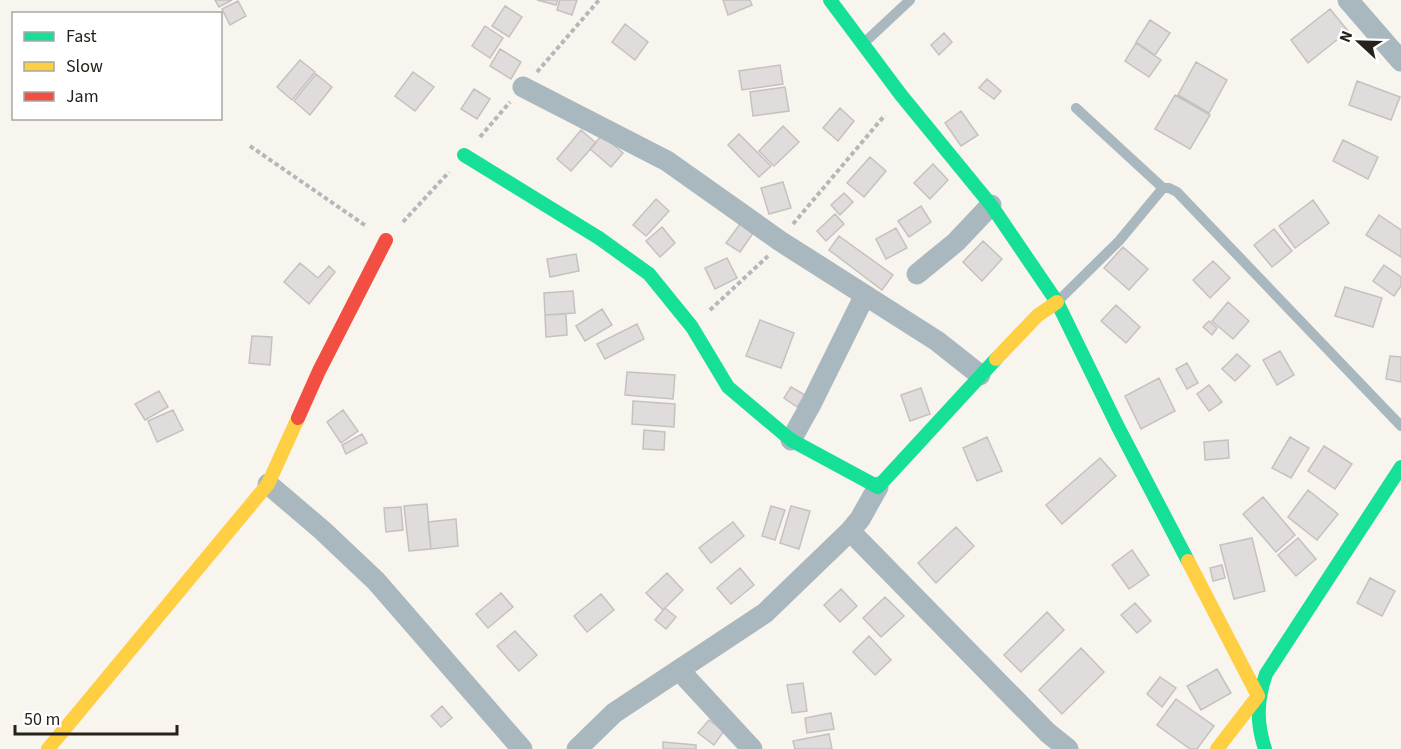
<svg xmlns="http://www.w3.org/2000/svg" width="1401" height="749" font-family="'Source Sans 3',sans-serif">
	<rect width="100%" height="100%" fill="#f8f4ee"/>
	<path fill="#e1dcdc" stroke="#c6c1c1" stroke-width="1.5" d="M215 0H232L219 7Z
		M537 0H558L556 5Z
		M560 0H577L572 15 557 10Z
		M723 0H750L752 5 728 15Z
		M238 1 246 16 230 25 222 9Z
		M505 6 522 17 509 37 492 26Z
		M1330 9 1348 31 1308 63 1291 40Z
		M1150 20 1170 33 1155 55 1136 42Z
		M625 24 648 42 635 60 612 42Z
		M485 26 503 38 490 58 472 46Z
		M944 33 952 42 939 55 931 45Z
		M1136 43 1161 60 1149 77 1125 61Z
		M500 49 521 62 511 79 490 66Z
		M300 60 315 72 292 100 277 87Z
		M1196 62 1227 80 1209 113 1178 95Z
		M780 65 783 84 742 90 739 71Z
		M413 72 434 87 415 111 395 96Z
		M316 74 332 87 310 115 294 101Z
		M987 79 1001 91 994 99 979 88Z
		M1357 81 1400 97 1391 120 1349 105Z
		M785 87 789 111 753 116 750 92Z
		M474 89 490 99 477 119 461 109Z
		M1175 95 1210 115 1190 149 1155 129Z
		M840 108 854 121 838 141 823 128Z
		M961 111 978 135 961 146 945 123Z
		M783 126 799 142 774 166 759 151Z
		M581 130 596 143 571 171 557 159Z
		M739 134 771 166 759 177 728 145Z
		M602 135 623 153 611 167 590 149Z
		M1343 140 1378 157 1368 179 1333 161Z
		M870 157 886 171 864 197 847 183Z
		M933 164 948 180 930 199 914 183Z
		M783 182 791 208 769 214 761 188Z
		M844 193 853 202 840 215 831 205Z
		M656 199 669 211 646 236 633 225Z
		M1313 200 1329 223 1295 248 1279 226Z
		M921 206 931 222 909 237 898 221Z
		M835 214 844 224 826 241 817 231Z
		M1379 215 1401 230V257L1366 235Z
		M743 220 756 229 740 252 726 243Z
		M662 227 675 243 660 257 646 241Z
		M896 228 907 248 886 259 876 239Z
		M1274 229 1292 251 1272 267 1254 245Z
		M839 236 893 275 882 290 829 250Z
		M983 241 1002 259 982 281 963 262Z
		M1123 247 1148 269 1129 290 1104 268Z
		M576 254 579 271 550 277 547 259Z
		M727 258 737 278 715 289 705 268Z
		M1213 261 1230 278 1210 298 1193 280Z
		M300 263 318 278 329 266 335 272 309 304 284 282Z
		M1384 265 1401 277V286L1394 296 1373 281Z
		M1345 287 1382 298 1373 327 1335 316Z
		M573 291 575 313 545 315 544 293Z
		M1228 302 1249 321 1233 339 1212 321Z
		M1116 305 1140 327 1126 343 1101 321Z
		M602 309 612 325 585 341 576 326Z
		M566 314 567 335 546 337 545 315Z
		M760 320 794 333 781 368 746 356Z
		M1209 321 1217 328 1212 335 1203 327Z
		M637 324 644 339 605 359 597 344Z
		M252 336 272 337 270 365 249 363Z
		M1280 351 1294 375 1277 385 1263 360Z
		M1237 354 1250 366 1235 381 1222 369Z
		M1390 356 1401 357V382L1386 379Z
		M1187 363 1198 383 1187 389 1176 369Z
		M627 372 675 375 673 399 625 395Z
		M1159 378 1175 411 1141 429 1125 396Z
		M1209 385 1222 402 1209 411 1197 394Z
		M791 387 805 395 797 407 784 398Z
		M921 388 930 414 910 421 901 395Z
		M159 391 168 407 145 420 135 404Z
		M633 401 675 404 674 427 632 424Z
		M173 410 183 430 157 442 148 421Z
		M343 410 358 431 341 443 327 422Z
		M644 430 665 432 664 450 643 449Z
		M362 434 367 443 346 454 342 445Z
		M987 437 1002 471 977 481 963 448Z
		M1290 437 1309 448 1291 478 1272 468Z
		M1228 440 1229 458 1205 460 1204 442Z
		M1324 446 1352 464 1335 489 1308 471Z
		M1100 458 1116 476 1062 524 1046 505Z
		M1308 490 1338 514 1317 540 1288 517Z
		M1263 497 1295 535 1276 552 1243 514Z
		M427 504 431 549 409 551 404 506Z
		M771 506 785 510 775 540 762 536Z
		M791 506 810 511 799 549 780 543Z
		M401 507 403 530 386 532 384 508Z
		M456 519 458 546 431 549 428 522Z
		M733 522 744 536 711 563 699 548Z
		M956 527 974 546 936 583 918 563Z
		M1252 538 1265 591 1234 599 1220 545Z
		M1298 538 1316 559 1296 576 1278 555Z
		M1132 550 1149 575 1129 589 1112 565Z
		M1222 565 1225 578 1213 581 1210 568Z
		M740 568 754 585 731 604 717 588Z
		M667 573 683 590 663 610 646 593Z
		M1370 578 1395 591 1382 616 1357 603Z
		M841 589 857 606 840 622 824 605Z
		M501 593 513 607 488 628 476 614Z
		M601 594 614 610 587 632 574 616Z
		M885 597 904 616 881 637 863 618Z
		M1135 603 1151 621 1137 633 1121 615Z
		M665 608 676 617 666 629 655 620Z
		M1047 612 1064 630 1021 672 1004 655Z
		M515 631 537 655 519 671 497 646Z
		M869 636 891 660 875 675 853 652Z
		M1081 648 1104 672 1062 714 1039 690Z
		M1217 669 1231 693 1201 710 1187 686Z
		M1160 677 1176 688 1162 707 1147 694Z
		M803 683 807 711 792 713 787 685Z
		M1176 699 1214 726 1197 749H1190L1157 725Z
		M442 706 452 718 441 727 431 716Z
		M831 713 834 729 807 733 805 718Z
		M709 720 724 731 714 745 698 733Z
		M829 734 832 749H795L793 741Z
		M663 742 696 745V749H663Z"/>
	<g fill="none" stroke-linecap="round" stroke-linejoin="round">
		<path stroke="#b3b9ba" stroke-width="4" stroke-dasharray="4.5 3" stroke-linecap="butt" d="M537 72 599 0
			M480 137 510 102
			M250 146 366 226
			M403 222 449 172
			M793 224 885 115
			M710 310 768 256"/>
		<path stroke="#a9b8be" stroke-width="10" d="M865 42 910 0
			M1076 108 1163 188
			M1059 300 1119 241 1163 188H1169L1177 192 1401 426"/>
		<path stroke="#a9b8be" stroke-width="21" d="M1348 0 1401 61
			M523 87 667 161 780 241 937 341 980 375
			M917 274 956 242 991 205
			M791 440 810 406 865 295
			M268 484 322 530 376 581 522 749
			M850 531 1048 733 1068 749
			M679 670 752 749
			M577 749 614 713 765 613 850 531 860 519 878 487"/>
		<path stroke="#16e098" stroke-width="14" d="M830 0 901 95 991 205 1057 302 1118 427 1188 561
			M464 155 599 238 649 274 692 327 728 387 791 440 878 487 996 359
			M1265 749C1256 722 1257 700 1266 674L1401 467"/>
		<path stroke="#ffcf43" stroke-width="14" d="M996 359 1037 316 1057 302
			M1188 561 1258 696 1217 749
			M48 749 268 484 298 418"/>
		<path stroke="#f24e42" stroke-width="14" d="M298 418 319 371 386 240"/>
	</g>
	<rect x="12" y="12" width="210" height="108" fill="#ffffff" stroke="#a8a6a3" stroke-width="1.5"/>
	<rect x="24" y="32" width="30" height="9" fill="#16e098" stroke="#a8a6a3" stroke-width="1.5"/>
	<text x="66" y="42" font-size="18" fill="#26211a">Fast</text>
	<rect x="24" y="62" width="30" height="9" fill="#ffcf43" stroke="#a8a6a3" stroke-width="1.5"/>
	<text x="66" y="72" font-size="18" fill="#26211a">Slow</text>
	<rect x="24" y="92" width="30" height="9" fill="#f24e42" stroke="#a8a6a3" stroke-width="1.5"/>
	<text x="66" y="102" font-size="18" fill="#26211a">Jam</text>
	<g transform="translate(1359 42) rotate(292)" stroke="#ffffff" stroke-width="4.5" paint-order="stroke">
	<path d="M0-4.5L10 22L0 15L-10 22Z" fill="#26211a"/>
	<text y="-9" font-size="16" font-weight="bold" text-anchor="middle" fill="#26211a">N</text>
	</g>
	<path d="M15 725v9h162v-9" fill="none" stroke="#26211a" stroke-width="3"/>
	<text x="24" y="725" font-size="18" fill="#26211a" stroke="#ffffff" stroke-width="4.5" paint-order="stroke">50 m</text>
</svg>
